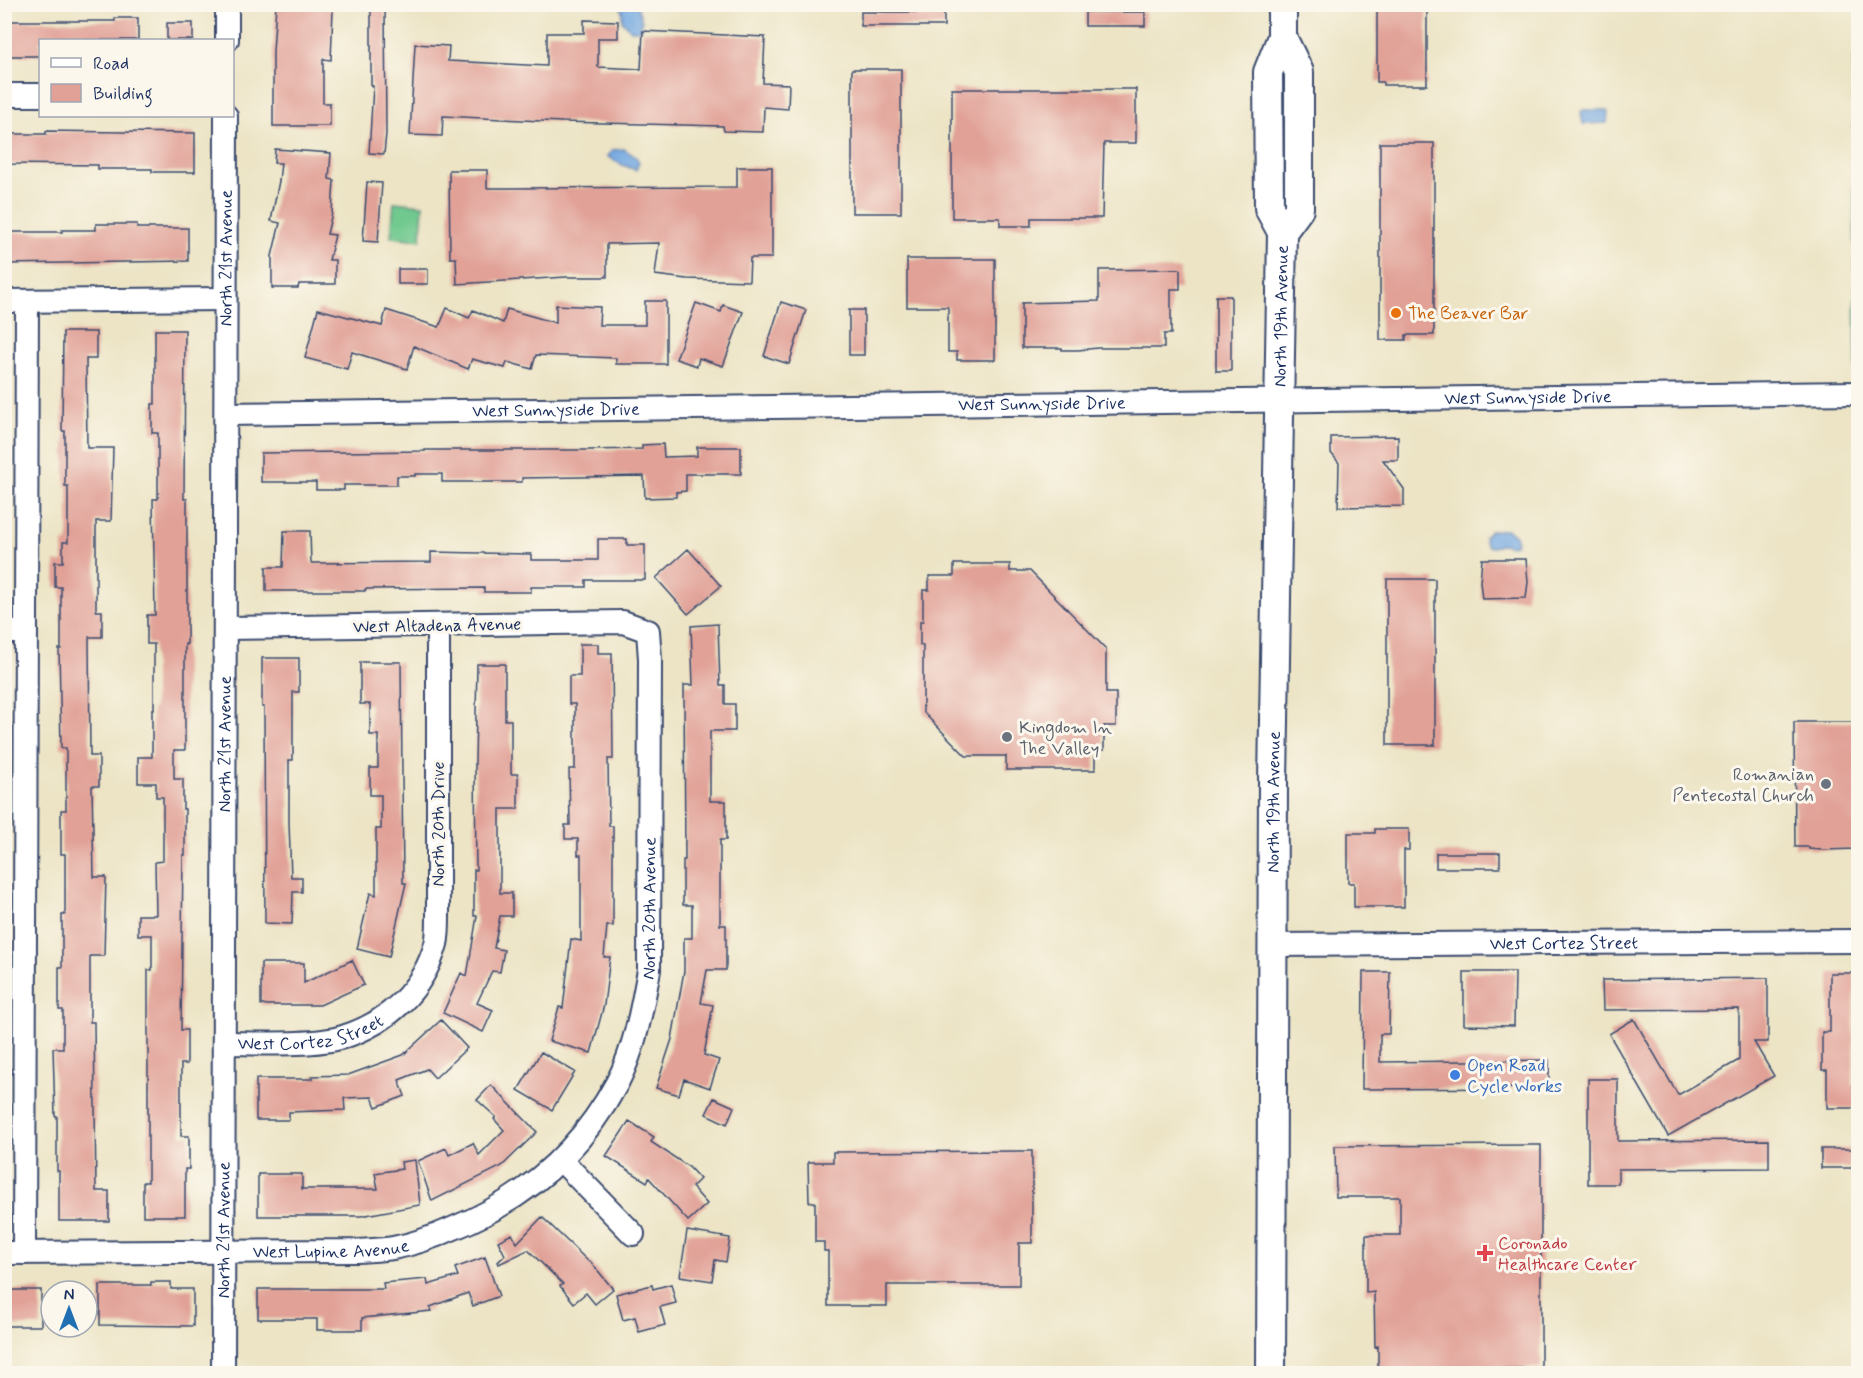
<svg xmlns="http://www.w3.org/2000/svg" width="1863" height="1378" font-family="Mynerve,sans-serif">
	<rect width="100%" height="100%" fill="#fbf7ec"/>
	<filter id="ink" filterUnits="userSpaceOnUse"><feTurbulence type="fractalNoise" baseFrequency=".0167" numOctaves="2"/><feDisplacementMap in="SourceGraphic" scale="12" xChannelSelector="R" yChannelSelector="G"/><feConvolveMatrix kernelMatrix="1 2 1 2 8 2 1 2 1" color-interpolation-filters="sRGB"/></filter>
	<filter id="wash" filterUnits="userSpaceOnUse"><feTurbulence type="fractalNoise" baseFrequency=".008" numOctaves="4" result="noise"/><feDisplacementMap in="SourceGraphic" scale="24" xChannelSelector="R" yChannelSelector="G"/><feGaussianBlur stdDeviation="1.35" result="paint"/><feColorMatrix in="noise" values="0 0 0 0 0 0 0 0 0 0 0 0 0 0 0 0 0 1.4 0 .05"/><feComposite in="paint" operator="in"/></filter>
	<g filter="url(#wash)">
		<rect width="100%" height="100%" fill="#ece4c5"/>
		<path fill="#71c98f" stroke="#467c76" stroke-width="1.5" d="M1858 53V384L1856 379 1853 59Z
			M394 202 423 205 421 240 391 237Z"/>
		<path fill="#73a8e0" stroke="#476c9f" stroke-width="1.5" d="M619 5H637L642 21 641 28 638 30H631L622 21V11Z
			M1583 110H1605L1608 112 1607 123 1583 124 1581 112Z
			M624 149 636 157 639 162 636 170 620 164 607 156 613 150Z
			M1496 530H1507L1515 535 1517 542 1514 545 1511 546 1502 544C1493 548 1485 550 1484 537L1490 531Z"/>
		<g id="blocks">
			<path fill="#e1a197" d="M276 4H330V9L333 10 331 60 323 59V103H330V126H273V52Z
				M371 4H385L386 134 384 154 369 153 373 86H371Z
				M1377 4H1427V85H1383V82H1377Z
				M861 12H944V26H861Z
				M1085 12H1145V26H1085Z
				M115 18H138V40H40V56H4V21H115Z
				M584 20 618 21V38H598V67L641 69 643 31 765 37 763 83 789 84 788 109 764 107 763 132 724 131 723 126 562 122 443 116 442 136 410 135 415 44 449 46 448 61 547 66V33H584Z
				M167 23H193V40H167Z
				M852 69H901V213H852Z
				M952 89H1136V143H1104L1102 218H1031V226H1000V218H952Z
				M46 131 195 133V172H152V169H98V165L4 164V134H46Z
				M1380 143H1434V335H1406V340H1380Z
				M275 149 331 153 329 179 334 180 332 213 327 234 335 235 329 260H335V284H299L298 288H272V256L280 223 271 221 279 181 281 163H274Z
				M737 167H772V258H750L749 281 687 279 655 275 659 243 607 244V277H566L457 284 456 258H450L449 170H487V188L737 187Z
				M367 182 382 183 378 242 363 241Z
				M96 224H137V228H188V261L4 264V232H62V230H96Z
				M907 259H995V360H957V352H948V307H907Z
				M398 269H428V284H398Z
				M1180 269V289H1171V334H1164V348H1098L1078 350H1062V348H1022V303L1099 301V270Z
				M1216 296H1231V371H1216Z
				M645 301H666V364H616V358L536 355 532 369 507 362 505 368 472 359 468 369 414 346 407 369 352 352 347 369 305 358 318 309 382 326 386 310 439 327 447 308 469 318 473 310 503 323 507 309 556 323V305L600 307 599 325H645Z
				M781 302 806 310 789 364 764 356Z
				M696 303 721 312 723 305 743 312 723 366 699 358 697 366 676 359Z
				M849 310H864V355H849Z
				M155 330H185L184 499H187V644H185V750H174V779H183V809H185V855H183L181 1030H187V1064H181V1136H189V1169H185V1216H143V1182H148V970H152V935H138V915H156L155 862 163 861V797H156V783H138V757H152V709H154V644H147V615H155L153 499H158V433H152V404H155Z
				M63 332H96V359H86L87 448H113L111 521H96V611H102V637H89L90 756H99V786H92L94 877H106L104 956H90V1022H94L96 1191H109V1221H59V1171H57V1116H55L53 1048H63V1010H59V967H62V915H65V854H61V810H66V748H61L59 649H61V587H55V562H63V542H68V486H65V431H62Z
				M1398 436V460H1383L1404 489V506L1338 507 1339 463 1331 453V437Z
				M663 444 664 457 697 456V447H741V474H686V491L676 492V497L645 498 644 476 522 478V482H442V474H415V476H397V485H344V490H316V482H261V453L425 451V450H588L642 449V445Z
				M284 531H310L311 563 431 562V552L531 554V560H598V539H627V545H645V580H586V587H531V592H484V588L365 589V591H266V567H283Z
				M688 549 721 586 688 614 656 578Z
				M1482 559H1526L1528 582 1526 598 1482 599 1480 582Z
				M954 564H1010V571H1030L1106 649V693H1116V726H1104V750H1095V770H1006V756H966L923 712V645H920V621H923V590H929V576H954Z
				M1387 579H1435V745H1387Z
				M718 624 720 685H725V704H735V731H710V801H726V840H720V925H726V970H707L701 1003 713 1005 704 1055 719 1060 710 1088 684 1079 679 1095 656 1088 672 1039 684 971V938H692V905H683V860H685L684 685H693L691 626Z
				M580 644H598V653H612L613 759H608L609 826H613V926H607L604 957H610L604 1005 591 1053 549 1041 559 1007 563 1008 571 939 581 941V855H578V839H565V825H570L569 769H575V704H569V676H580Z
				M262 658H299V692H293V760H289V823L291 877H302V892H293L292 924 265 923 264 707H262Z
				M360 662H401L403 883H406L389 957 357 949 370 893 376 895V829H381V795H370V768H378V735H370V704H360Z
				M477 664H505V720H511V774H518V809H500V893H512V916H500L494 948 504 950 500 972 492 971 477 1003 493 1010 483 1032 443 1013 461 973 467 976 477 916H474V870H476L475 763Z
				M1794 722H1858V847L1856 849 1823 850 1809 849V847H1795Z
				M1375 829H1409V850H1404V907H1354V883H1348V833H1375Z
				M1436 853H1500V868H1436Z
				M352 960 364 985 320 1005H261V963H304V983Z
				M1363 972H1390L1389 1034H1380V1062L1549 1060V1088L1362 1089Z
				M1464 972H1515L1514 1026 1464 1025Z
				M1830 973H1855L1853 1086H1857V1108H1827V1070H1822V1032H1830Z
				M1768 978V1042H1754L1774 1076 1668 1136 1609 1034 1634 1019 1678 1095 1739 1060V1009L1603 1010 1602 980Z
				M441 1020 467 1048 435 1078 427 1069 399 1080 405 1096 376 1107 372 1097 344 1098 345 1110 289 1112V1120H256V1079H312V1076L348 1075 403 1055Z
				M541 1052 575 1072 552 1110 518 1090Z
				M1588 1079H1618V1141L1769 1140V1168L1618 1169V1184H1588Z
				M491 1085 537 1132 502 1166 432 1201 418 1161 446 1148 449 1155 473 1143 479 1155 504 1130 494 1119 496 1117 477 1100Z
				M714 1098 734 1107 727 1124 706 1114Z
				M629 1121 654 1137 651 1142 689 1167 700 1179 692 1187 707 1204 688 1221 649 1178 647 1182 606 1156Z
				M1541 1145V1368L1470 1369V1374H1378V1346L1375 1347 1374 1292 1366 1293V1235H1400V1197H1336L1335 1146Z
				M1821 1149H1858V1168H1821Z
				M1032 1151V1243H1019V1285H887V1306H828V1251H824V1242H815V1202H809L808 1162H833V1152Z
				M415 1160 420 1205 361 1216H258V1174H302V1189H378L375 1173 402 1169 401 1162Z
				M542 1217 589 1262 590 1261 613 1289 595 1304 586 1293 574 1303 560 1286 563 1284 528 1250 499 1264 498 1262 505 1255 498 1241 512 1234 517 1243Z
				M687 1231 730 1238 726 1262 715 1260 712 1281 680 1276Z
				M485 1257 499 1296 473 1306 468 1293 430 1307 431 1311 362 1318V1330H317V1319H258V1289H384L383 1283 427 1279 428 1285 458 1276 455 1268Z
				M151 1282H171V1289H193V1326L100 1325V1285H151Z
				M671 1284 676 1303 660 1307 665 1325 639 1332 635 1317 623 1320 616 1294 652 1285 653 1289Z
				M4 1290H41V1326H4Z"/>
		</g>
	</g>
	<g filter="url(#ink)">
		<use href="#blocks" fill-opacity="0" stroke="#3a4a6d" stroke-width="1.5"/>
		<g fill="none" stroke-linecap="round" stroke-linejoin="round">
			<g stroke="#3a4a6d" stroke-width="26">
				<g id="minor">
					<path d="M227 40V4"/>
					<path d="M4 95H40"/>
					<path d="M4 301 225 299"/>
					<path id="s1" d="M226 414 1858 393"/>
					<path d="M4 632H26"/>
					<path id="s2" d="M1272 945 1858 941"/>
					<path id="s3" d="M224 1043C255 1043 315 1046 343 1037 388 1023 423 990 436 944 438 936 438 926 438 917V626"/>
					<path d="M561 1160 633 1234"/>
					<path id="s4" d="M4 1253 357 1251C369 1250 382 1250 393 1248 415 1244 434 1237 454 1228 526 1199 580 1152 617 1083 635 1049 642 1008 649 970L650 659 648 631 623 622 225 628"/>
					<path d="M24 1253 27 301"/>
					<path id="s5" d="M223 1374 226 116"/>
				</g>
			</g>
			<g stroke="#3a4a6d" stroke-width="32">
				<g id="major">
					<path d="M1282 232 1299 209V72L1282 37"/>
					<path id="s6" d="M1271 1374 1273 782 1282 232 1269 208 1268 72 1282 37V4"/>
				</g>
			</g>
			<use href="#minor" stroke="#fff" stroke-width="22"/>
			<use href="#major" stroke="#fff" stroke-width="28"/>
		</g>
	</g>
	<circle fill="#e8710a" stroke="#fbf7ec" stroke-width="2" cx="1396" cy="313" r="6"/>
	<g fill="#6b7280" stroke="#fbf7ec" stroke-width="2">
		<circle cx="1007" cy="737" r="6"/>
		<circle cx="1826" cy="784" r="6"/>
	</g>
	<circle fill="#3f7fe0" stroke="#fbf7ec" stroke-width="2" cx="1455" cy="1075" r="6"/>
	<path fill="#e0444e" stroke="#fbf7ec" stroke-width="2" d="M1482 1244h6v6h6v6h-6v6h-6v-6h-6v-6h6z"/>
	<g text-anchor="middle" stroke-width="6" stroke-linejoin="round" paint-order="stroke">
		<g font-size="18" fill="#1b2f5e" stroke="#fbf7ec">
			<text dy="6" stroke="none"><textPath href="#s5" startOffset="1116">North 21st Avenue</textPath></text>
			<text dy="6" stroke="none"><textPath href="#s6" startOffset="1058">North 19th Avenue</textPath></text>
			<text dy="6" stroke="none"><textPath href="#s1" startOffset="1302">West Sunnyside Drive</textPath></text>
			<text dy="6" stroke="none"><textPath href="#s1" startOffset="816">West Sunnyside Drive</textPath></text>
			<text dy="6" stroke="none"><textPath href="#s1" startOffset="330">West Sunnyside Drive</textPath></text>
			<text transform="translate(437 625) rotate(-1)" y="6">West Altadena Avenue</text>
			<text dy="6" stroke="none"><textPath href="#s5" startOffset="630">North 21st Avenue</textPath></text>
			<text dy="6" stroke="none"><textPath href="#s6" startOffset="572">North 19th Avenue</textPath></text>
			<text transform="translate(438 824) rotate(-90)" y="6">North 20th Drive</text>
			<text dy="6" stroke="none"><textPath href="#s4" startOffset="856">North 20th Avenue</textPath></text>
			<text dy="6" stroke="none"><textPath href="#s2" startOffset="292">West Cortez Street</textPath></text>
			<text dy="6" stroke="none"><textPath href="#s3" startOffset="88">West Cortez Street</textPath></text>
			<text dy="6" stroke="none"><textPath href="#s5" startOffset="144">North 21st Avenue</textPath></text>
			<text dy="6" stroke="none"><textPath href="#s4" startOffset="327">West Lupine Avenue</textPath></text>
		</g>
		<g font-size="18" fill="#c56008" stroke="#fbf7ec" text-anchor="start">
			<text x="1408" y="319">The Beaver Bar</text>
		</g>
		<g font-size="18" fill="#5b616d" stroke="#fbf7ec" text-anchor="start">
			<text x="1019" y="733">Kingdom In<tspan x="1019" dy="21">The Valley</tspan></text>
			<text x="1814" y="780" text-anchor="end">Romanian<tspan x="1814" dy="21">Pentecostal Church</tspan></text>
		</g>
		<g font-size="18" fill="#366cbe" stroke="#fbf7ec" text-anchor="start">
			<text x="1467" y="1071">Open Road<tspan x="1467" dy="21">Cycle Works</tspan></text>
		</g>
		<g font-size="18" fill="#be3a42" stroke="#fbf7ec" text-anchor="start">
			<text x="1498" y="1249">Coronado<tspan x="1498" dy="21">Healthcare Center</tspan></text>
		</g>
	</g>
	<rect width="1863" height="1378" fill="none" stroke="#fbf7ec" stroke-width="24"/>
	<rect x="39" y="39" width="195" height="78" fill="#fbf7ec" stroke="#a1a7b3" stroke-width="1.5"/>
	<rect x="51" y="58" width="30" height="9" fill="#ffffff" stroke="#a1a7b3" stroke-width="1.5"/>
	<text x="93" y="69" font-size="18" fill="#1b2f5e">Road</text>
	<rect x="51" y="84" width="30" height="18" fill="#e1a197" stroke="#a1a7b3" stroke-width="1.5"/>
	<text x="93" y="99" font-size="18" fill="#1b2f5e">Building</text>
	<g transform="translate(69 1309)"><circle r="28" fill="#fbf7ec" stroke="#a1a7b3" stroke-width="1.5"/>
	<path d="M0-4.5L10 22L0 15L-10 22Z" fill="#1f6fb2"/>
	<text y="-9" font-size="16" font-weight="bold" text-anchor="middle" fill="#1b2f5e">N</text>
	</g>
</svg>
